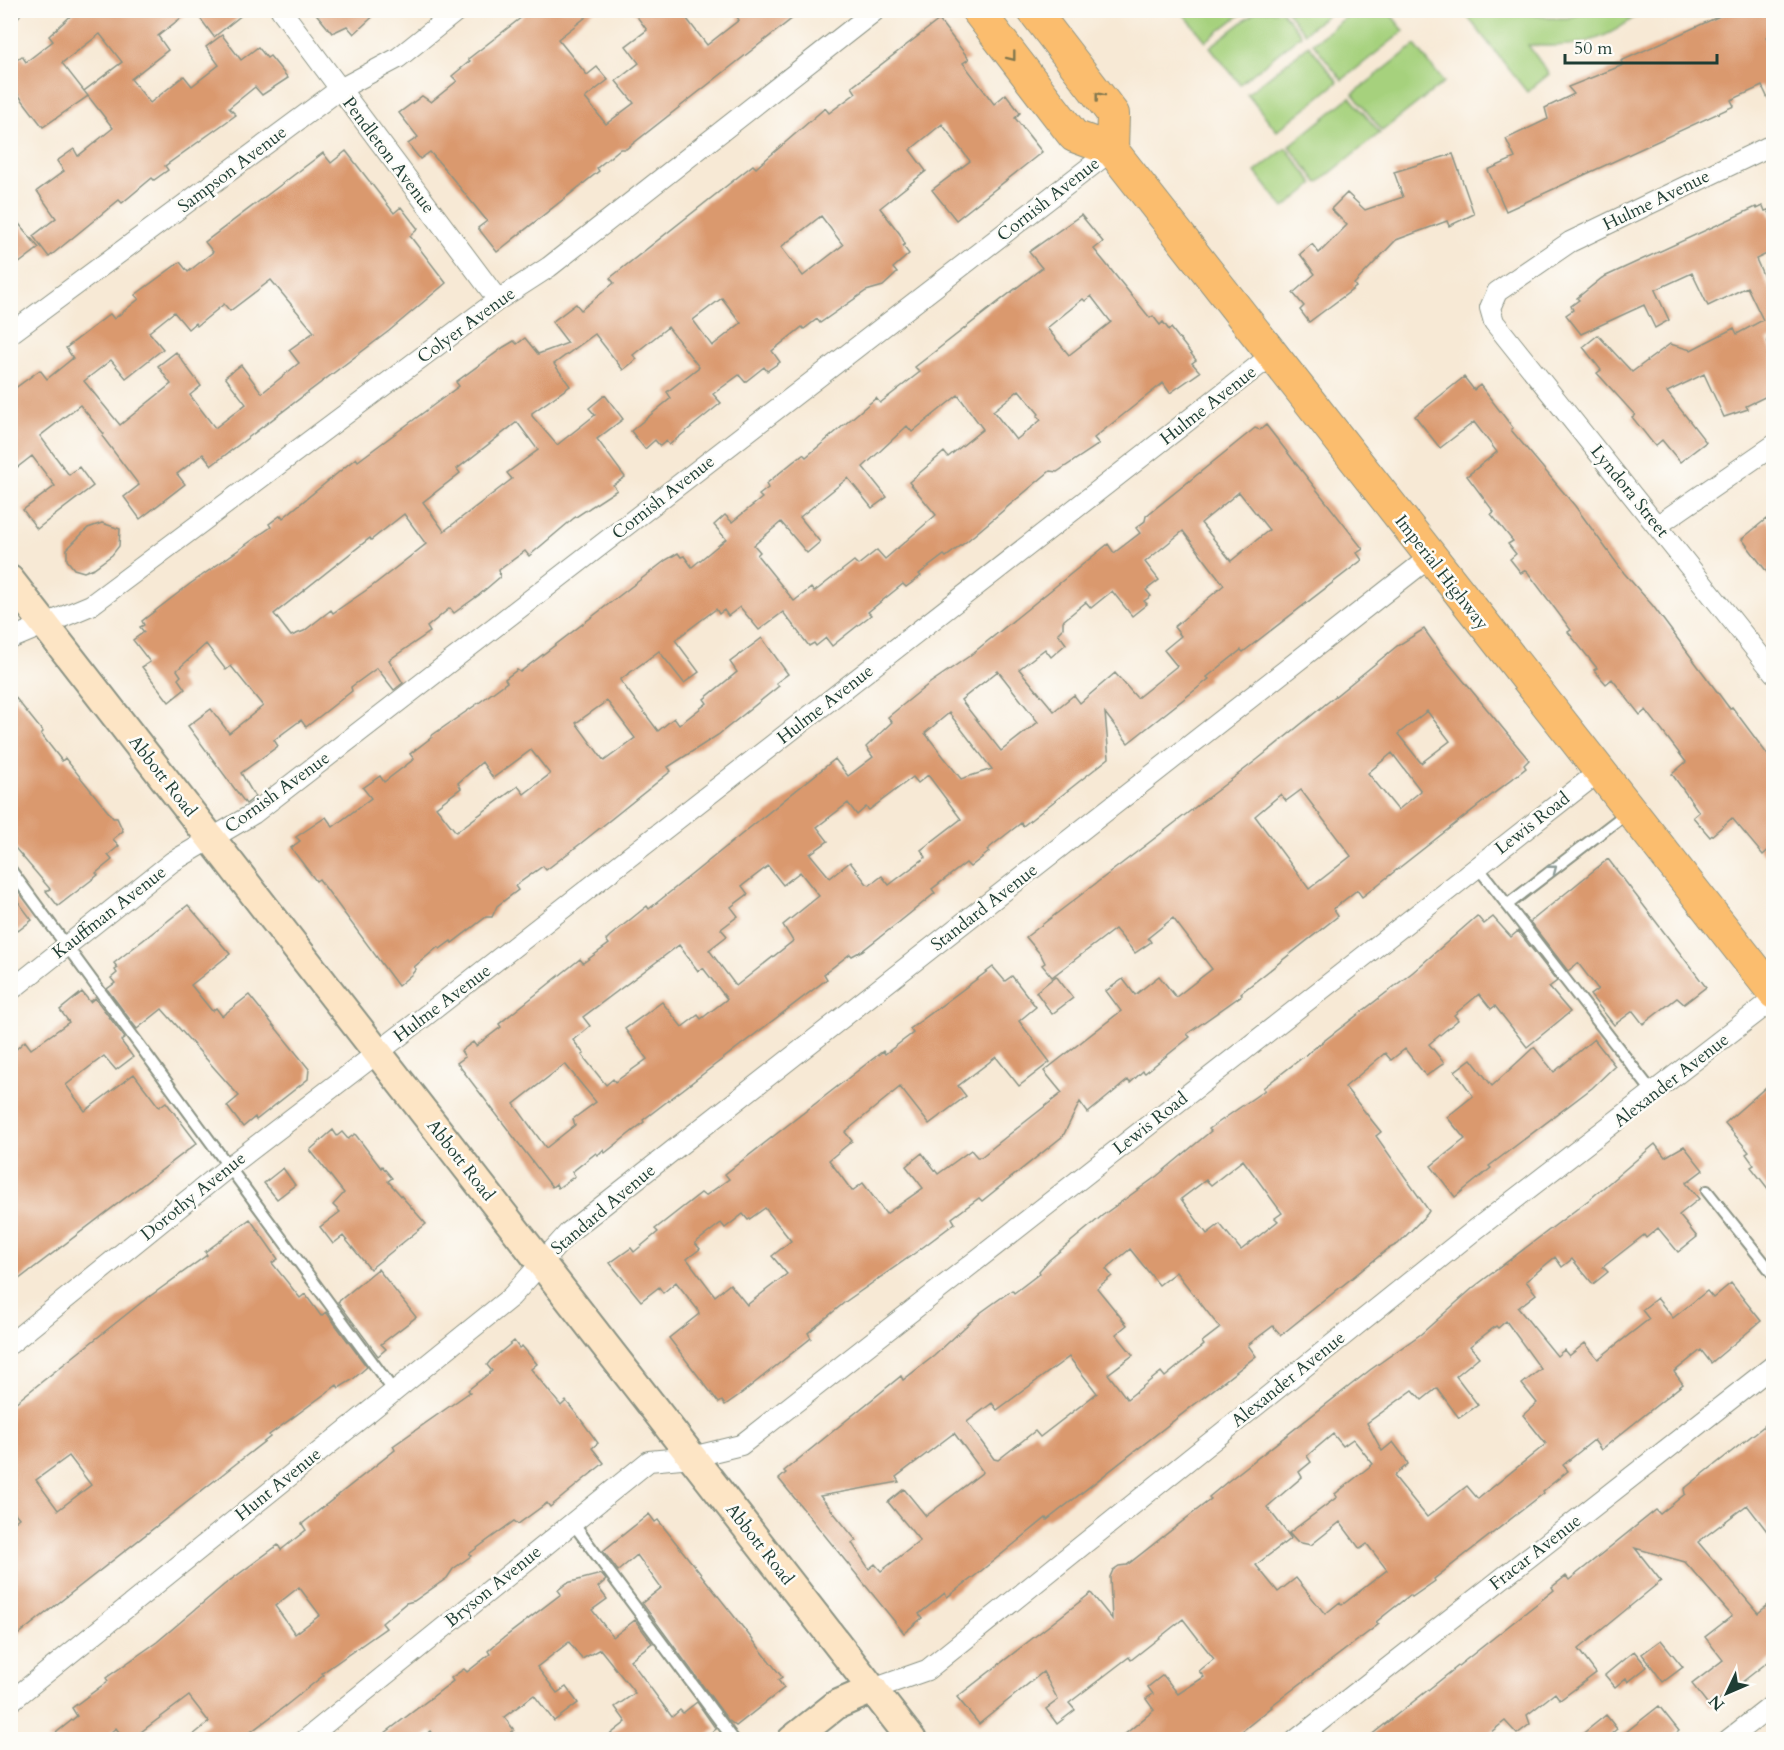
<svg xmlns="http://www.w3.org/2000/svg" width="1784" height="1750" font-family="Cardo,serif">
	<rect width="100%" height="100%" fill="#fdfcf7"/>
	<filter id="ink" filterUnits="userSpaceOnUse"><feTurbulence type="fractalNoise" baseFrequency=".0167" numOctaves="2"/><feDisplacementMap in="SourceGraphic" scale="12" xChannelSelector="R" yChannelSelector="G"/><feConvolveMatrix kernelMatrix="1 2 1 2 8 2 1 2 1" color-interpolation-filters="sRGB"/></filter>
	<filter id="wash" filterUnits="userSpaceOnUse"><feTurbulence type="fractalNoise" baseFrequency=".008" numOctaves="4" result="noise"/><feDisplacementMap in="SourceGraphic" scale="24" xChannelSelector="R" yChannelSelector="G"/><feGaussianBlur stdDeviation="1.35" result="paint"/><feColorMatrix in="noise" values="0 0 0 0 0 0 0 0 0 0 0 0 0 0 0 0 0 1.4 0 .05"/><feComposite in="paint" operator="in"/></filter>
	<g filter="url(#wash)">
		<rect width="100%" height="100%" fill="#f7e9d5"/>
		<path fill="#a6d17d" stroke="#628758" stroke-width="1.5" d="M1181 11H1245L1206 41Z
			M1257 11H1282L1301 35 1240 84 1210 47Z
			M1287 11H1332L1304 33Z
			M1354 11H1388L1404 31 1342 80 1313 43Z
			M1463 11H1515L1550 18H1567L1591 11H1641C1608 42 1572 49 1528 45L1549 74 1527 92Z
			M1309 45 1338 82 1277 131 1247 94Z
			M1415 45 1444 82 1382 131 1353 94Z
			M1350 97 1380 133 1318 183 1289 146Z
			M1286 148 1314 184 1284 208 1255 172Z"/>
		<g id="blocks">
			<path fill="#da996e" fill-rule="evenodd" d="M77 10H191L158 36 168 50 131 79 150 103 184 76 192 86 219 65 206 47 222 35 241 60 258 47 267 58 270 56 288 78 262 95 255 87 229 108 236 115 165 166 168 170 154 180 152 178 122 203 119 200 49 257 33 236 56 218 37 191 64 171 57 161 74 149 78 156 113 128 84 91 122 62 100 34 62 63 88 96 43 127 17 93 10 98V65L22 56 26 62 53 41 49 36Z
				M194 10H248L214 37Z
				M313 10H380L354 34 347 26 332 33Z
				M531 10H595L558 39 587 75 597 67 608 80 585 98 606 124 634 103 616 81 639 63 626 46 647 30 632 10H680L707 45 739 20 737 17 745 10H803L626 149H620L597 168 599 171 497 252 478 228 487 221 444 168 430 152 420 159 408 144 418 137 399 113 422 96 431 102 457 81 452 76 470 61 468 59Z
				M1733 10H1773V33L1766 37 1773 53V109L1762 86 1731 100 1734 106 1506 211 1488 170 1515 158 1506 139 1548 119 1545 108 1574 94 1568 87 1623 65 1621 61Z
				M939 20 969 59 963 63 994 104 1006 94 1020 113 1015 118 1042 152 956 220 932 190 970 161 942 124 910 150 926 171 880 208 900 234 905 244 903 246 909 254 893 268 897 273 883 286 866 291 820 323 817 319 804 329 802 327 772 351 780 362 767 371 764 367 745 382 739 375 713 394 721 403 669 445 666 441 660 446 655 440 645 449 631 431 671 398 667 392 699 367 668 327 633 355 637 359 623 370 595 334 554 364 570 386 532 413V416L557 445 595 415 589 408 605 395 623 419 597 439 625 477 613 485 617 490 574 518 529 556 525 551 499 570 500 577 479 595 454 613 450 608 427 627 430 632 389 660 403 683 394 690 377 668 351 687 352 691 306 727 301 720 274 740 278 746 241 773 255 797 246 804 188 726 211 709 229 733 263 706 231 666 226 670 206 644 177 670 181 676 178 679 185 689 169 702 142 667 150 662 133 640 144 632 140 627 144 625 142 621 190 584 271 527 269 524 281 515 283 518 356 458 358 461 431 407 459 386 456 382 504 347 514 341 517 344 525 338 538 354 568 343 552 322 576 304 581 310 614 283 610 278 753 165 756 168 825 108 829 113 856 93 852 87ZM821 216 843 245 803 276 781 247ZM722 298 741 323 712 346 693 320ZM517 422 538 450 507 473 512 479 444 531 423 502 460 473 457 469ZM404 514 426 544 371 587 333 613 331 610 304 631 291 636 274 614 370 538 371 540Z
				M346 151 394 213 401 207 418 229 410 236 446 283 389 331 212 465 203 454 177 474 185 484 140 519 124 497 139 485 102 436 104 434 80 405 40 436 69 475 79 467 93 486 37 529 23 510 55 486 32 456 10 473V392L40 370 47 379 73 358 66 348 110 314 114 319 139 299 135 295 180 262 188 272 213 252 205 242 323 153 331 163ZM271 280 314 332 289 350 299 363 262 393 241 365 225 377 246 404 215 428 190 395 201 386 176 352 158 366 171 384 120 425 84 381 111 360 126 378 163 349 149 332 174 312 188 329 195 323 197 326 224 304 230 311Z
				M1453 154 1474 214 1449 226 1447 221 1396 240 1354 284 1356 287 1309 322 1300 310 1304 306 1293 293 1315 274 1300 254 1312 244 1319 253 1347 225 1331 209 1347 193 1365 210 1403 197 1394 172Z
				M1763 206 1765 211 1768 210 1773 220V251L1756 259 1773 297V340L1772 338 1767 340 1773 354V393L1746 406 1748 409 1724 417 1704 374 1667 392 1706 442 1680 462 1662 440 1655 446 1632 417 1635 415 1597 373 1601 370 1583 347 1598 335 1632 372 1670 344 1691 350 1734 328 1737 334 1763 320 1747 287 1708 306 1692 273 1655 290 1669 320 1655 328 1644 305 1581 334 1566 315 1573 310 1571 306 1579 300 1577 298 1602 278 1756 207 1757 209Z
				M10 213 39 248 10 270Z
				M1081 215 1103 242 1094 249 1150 318 1153 316 1160 325 1163 322 1169 330 1171 328 1196 360 1192 363 1200 372 1170 393 1163 383 1094 438 1099 444 1057 472 1050 471 967 541 946 557 944 555 919 574 921 576 906 587 903 584 868 612 871 615 832 646 826 638 816 646 814 643 809 646 783 612 759 630 740 607 728 616 724 610 719 614 716 609 675 640 699 672 684 683 659 651 620 680 658 731 674 718 679 725 707 703 704 699 737 672 730 662 762 638 788 674 776 683 779 686 718 735 668 767 671 771 580 844 546 870 543 866 515 886 518 890 497 906 492 917H486L452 943 451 941 440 949 438 947 414 967 416 969 412 974 398 986 319 879 316 881 291 848 300 841 296 837 326 817 333 827 371 798 363 788 380 776 384 782 414 759 410 754 432 737 431 736 480 702 507 682 505 679 517 670 520 672 666 560 678 553 681 557 684 556 692 567 726 539 714 525 725 515 732 522 762 498 759 495 768 488 766 484 803 454 806 457 876 398 880 403 920 372 915 367 1042 268 1029 252ZM1091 296 1111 322 1069 355 1047 328 1083 299 1085 301ZM1019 390 1039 414 1037 416 1041 420 1016 440 993 411ZM958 395 983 429 948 457 944 452 909 482 936 515 885 559 877 550 858 565 854 561 814 592 811 588 794 601 757 555 760 552 754 545 781 522 807 553 820 542 800 517 848 478 872 508 887 497 863 467 907 426 912 432ZM607 701 635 738 604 761 576 723ZM531 750 550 774 524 794 518 786 456 832 436 807 461 788 458 783 482 762 493 778Z
				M1464 377 1474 390 1480 385 1513 428 1511 430 1575 506 1624 573 1653 606 1730 709 1732 707 1773 762V846L1763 855 1732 818 1710 837 1693 817 1699 812 1672 774 1686 762 1646 710 1640 715 1612 679 1606 684 1594 670 1597 668 1568 632 1571 630 1526 570 1521 573 1510 559 1516 554 1508 544 1513 541 1491 514 1494 512 1467 476 1497 452 1474 422 1440 448 1415 416Z
				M1266 425 1363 549 1357 553 1362 560 1243 652 1241 650 1207 677 1209 679 1128 743 1105 713 1109 758 1023 826 1021 823 994 844 987 850 989 852 970 867 966 863 932 889 935 893 898 923 863 950 852 956 850 954 824 974 827 979 643 1120 644 1122 605 1153 603 1150 598 1155 596 1153 572 1172 575 1176 558 1188 556 1184 552 1187 457 1063 465 1057 461 1051 473 1042 476 1046 501 1027 499 1024 580 959 583 963 609 944 606 940 610 936 647 906 649 909 835 759 848 776 873 757 866 747 892 722 888 717 930 683 968 657 1108 544 1114 553 1140 533 1136 528 1145 521 1146 516 1255 428 1260 430ZM1239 492 1269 530 1231 561 1201 523ZM1183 531 1224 585 1174 627 1181 636 1164 650 1177 666 1137 698 1115 673 1080 703 1074 695 1054 711 1019 669 1045 649 1051 657 1066 644 1058 633 1063 628V621L1086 602 1091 608 1112 591 1132 616 1147 604 1144 601 1151 596 1146 590 1159 580 1145 562ZM998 671 1038 722 1001 751 961 700ZM949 713 992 769 961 779 925 733ZM928 775 961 819 921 850 926 857 889 885 882 876 870 885 867 884 850 862 830 878 810 854 828 841 817 827 848 803 857 815 866 807 869 810 913 777 918 783ZM768 866 783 885 800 872 819 896 783 925 793 941 736 986 709 950 727 936 721 929 738 916 731 907 748 894 742 886ZM679 945 698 971 703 968 727 999 701 1019 698 1015 682 1027 662 1002 625 1029 647 1059 615 1082 613 1079 606 1085 582 1055 584 1054 573 1040 590 1026 583 1017ZM565 1064 596 1102 573 1119 575 1125 546 1148 514 1104Z
				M1766 519 1773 528V580L1742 539Z
				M102 523 120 529 119 546 112 555 94 568 84 572 74 569 67 560V549L88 528Z
				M1424 629 1443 656 1529 760 1524 765 1526 768 1362 897 1357 890 1333 909 1338 916 1241 993 1242 995 1187 1034 1190 1037 1145 1073 1143 1071 1130 1083 1128 1080 1088 1113 1080 1102 1063 1136 982 1201 979 1198 952 1218 955 1223 915 1253 845 1302 808 1333 811 1338 742 1393 725 1405 722 1401 719 1403 669 1338 699 1314 698 1310 676 1282 663 1293 659 1287 641 1301 610 1263 631 1248 634 1252 658 1232 655 1229 701 1193 705 1196 729 1179 725 1174 883 1051 885 1054 913 1033 910 1029 993 967 1005 981 1012 976 1036 1007 1019 1021 1050 1062 1019 1086 996 1057 958 1086 966 1096 929 1124 900 1087 845 1132 852 1141 829 1160 852 1191 863 1183 886 1214 923 1188 906 1166 922 1153 938 1174 971 1150 977 1157H981L1006 1137 1062 1093 1044 1071 1121 1011 1106 991 1123 979 1135 995 1159 976 1176 997 1212 969 1173 918 1148 938 1151 942 1135 953 1115 929 1052 977 1042 965 1045 963 1041 955 1026 937 1258 759 1397 646ZM1427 711 1450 741 1421 763 1398 734ZM1392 753 1421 791 1398 810 1368 773ZM1301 790 1351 856 1309 889 1255 816 1281 794 1286 801ZM765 1208 791 1241 772 1256 787 1274 747 1305 730 1284 715 1296 687 1259 700 1249 695 1243 721 1223 725 1228 743 1214 748 1220Z
				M10 691 43 732 41 734 62 761 65 758 113 818H117L123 831 113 839 119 846 108 855 112 860 96 873 98 875 58 906 46 891 50 889 10 842Z
				M1608 859 1706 987 1684 1004 1677 998 1643 1024 1633 1011 1614 1025 1590 995 1598 989 1578 963 1568 971 1530 922Z
				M10 891 32 920 18 931 10 921Z
				M188 905 230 954 191 985 212 1011 216 1008 222 1016 249 995 309 1069 308 1079 256 1120 255 1117 243 1127 227 1106 239 1096 162 1009 137 1029 107 989 115 983 111 978 117 973 115 970 118 968 114 963Z
				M1477 916 1484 924 1493 917 1511 937 1518 931 1557 981 1549 987 1570 1012 1527 1047 1495 1006 1491 1009 1479 994 1454 1015 1458 1020 1429 1044 1444 1063 1426 1076 1405 1049 1391 1060 1385 1053 1345 1087 1381 1132 1376 1136 1429 1211 1427 1214 1398 1244 1388 1249 1281 1335 1273 1326 1248 1345 1256 1356 1047 1520 1046 1518 976 1575 947 1597 945 1593 919 1614 922 1618 904 1633 779 1479 786 1473 784 1471 901 1376 903 1380 934 1356 980 1313 1012 1290 1014 1293 1040 1273 1039 1271 1049 1260 1103 1215 1157 1176 1211 1131 1209 1129 1265 1090 1263 1088 1413 972ZM1243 1160 1282 1213 1275 1218 1278 1221 1241 1250 1220 1224 1207 1234 1181 1199 1206 1180 1211 1185ZM1130 1249 1159 1285 1176 1272 1220 1328 1202 1342 1204 1345 1165 1377 1161 1372 1127 1399 1108 1374 1133 1355 1116 1334 1127 1325 1097 1288 1112 1276 1106 1269ZM1069 1357 1097 1393 1040 1437 1035 1431 998 1460 994 1459 967 1422 992 1403 997 1410ZM954 1433 983 1472 926 1516 904 1489 888 1502 920 1541 881 1571 875 1564 869 1569 852 1543 856 1540 820 1496 899 1482 896 1477Z
				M1056 976 1073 998 1052 1014 1036 992Z
				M82 992 90 1002 95 998 125 1038 121 1041 133 1057 116 1070 104 1056 66 1085 85 1111 134 1074 159 1107 166 1102 197 1143 10 1286 13 1052 25 1041 31 1049 69 1022 60 1010Z
				M1594 1039 1615 1066 1592 1088 1489 1166 1491 1168 1455 1197 1431 1166 1465 1139 1447 1117 1473 1096 1455 1071 1471 1059 1492 1086 1534 1047 1554 1072Z
				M1773 1081V1195L1751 1167 1754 1165 1746 1154 1749 1152 1725 1123Z
				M333 1130 337 1136 342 1132 348 1139 355 1134 381 1168 382 1166 392 1178 388 1181 426 1224 370 1269 343 1236 333 1244 320 1227 340 1212 333 1205 344 1193 310 1150Z
				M1655 1144 1665 1157 1684 1146 1703 1170 1686 1183 1699 1199 1679 1215 1697 1237 1678 1252 1658 1228 1646 1238 1644 1235 1603 1267 1608 1272 1593 1284 1572 1259 1562 1267 1555 1257 1526 1281 1536 1294 1518 1308 1557 1356 1564 1350 1569 1356 1585 1343 1598 1359 1649 1319 1642 1310 1657 1298 1673 1318 1707 1291 1713 1298 1731 1283 1761 1321 1711 1363 1701 1350 1674 1372 1683 1384 1601 1450 1594 1440 1563 1465 1568 1471 1543 1491 1544 1493 1434 1579 1435 1581 1412 1597 1410 1595 1376 1622 1379 1624 1271 1706 1272 1707 1231 1740H1118L1154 1710 1146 1699 1153 1694 1148 1687 1163 1675 1178 1694 1204 1677 1199 1671 1214 1659 1183 1619 1131 1660 1129 1657 1069 1703 1075 1710 1057 1724 1046 1709 1058 1700 1043 1672 979 1724 957 1697 1091 1593 1112 1619 1110 1577 1113 1570 1119 1566 1127 1565 1211 1499 1209 1497 1227 1482 1370 1370 1421 1334 1474 1287 1590 1199ZM1506 1321 1541 1369 1522 1384 1537 1403 1523 1415 1546 1444 1478 1499 1467 1486 1427 1517 1394 1476 1408 1464 1405 1458 1393 1442 1382 1451 1367 1423 1413 1390 1422 1400 1437 1388 1459 1418 1478 1405 1456 1376 1479 1357 1470 1346 1496 1326 1498 1328ZM1333 1434 1343 1446 1353 1439 1373 1464 1335 1494 1337 1497 1289 1533 1297 1542 1311 1545 1340 1522 1360 1549 1367 1544 1387 1570 1342 1605 1340 1602 1325 1614 1296 1578 1278 1592 1256 1565 1291 1538 1267 1507 1302 1477 1299 1472 1311 1462 1307 1456Z
				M283 1168 295 1185 277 1199 264 1183Z
				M250 1219 278 1259 272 1263 300 1298 305 1294 321 1316 326 1312 367 1367 352 1380 339 1388 337 1385 269 1435 270 1437 242 1459 10 1641V1525L19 1518 10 1507V1407L142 1302 207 1255 205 1252ZM69 1456 91 1485 58 1510 36 1480Z
				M378 1269 416 1317 381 1344 386 1349 378 1356 338 1302Z
				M514 1341 519 1348 522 1346 537 1364 531 1369 561 1406 566 1401 579 1417 598 1443 592 1448 604 1463 550 1507 547 1503 518 1524 514 1521 469 1554 471 1556 453 1569 447 1578 414 1601 406 1603 382 1623 386 1628 322 1673 324 1675 284 1707 240 1740H187L209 1722 189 1696 141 1732 146 1740H125L116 1728 101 1740H47L77 1716 72 1708 108 1681 106 1678 157 1642 224 1585 278 1545 281 1550 306 1530 302 1524 395 1450 393 1446 470 1392 468 1390 492 1371 487 1365 490 1361ZM299 1587 320 1615 295 1634 275 1606Z
				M1773 1419V1539L1747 1505 1698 1542 1758 1613 1773 1601V1658L1710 1707 1692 1684 1723 1660 1705 1637 1732 1616 1685 1562 1635 1548 1661 1581 1578 1649 1596 1673 1560 1700 1555 1693 1527 1715 1530 1724 1517 1734 1505 1721 1481 1740H1365L1554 1590 1552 1587 1566 1576 1569 1580 1656 1510 1660 1514 1685 1494 1684 1489Z
				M649 1514 655 1522 658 1520 782 1677 778 1680 784 1688 736 1726 728 1720 642 1603 661 1588 637 1555 618 1571 603 1551Z
				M601 1574 606 1580 598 1587 607 1599 592 1610 613 1637 635 1620 652 1643 630 1660 672 1717 680 1710 683 1713 697 1702 716 1729 702 1740H603L626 1722 615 1707 635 1693 600 1649 582 1659 569 1642 537 1667 557 1693 566 1687 578 1703 554 1721 534 1695 504 1717 514 1730 502 1740H437L431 1731 419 1740H376L453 1681 451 1678 464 1669 467 1672 490 1654 488 1651 497 1643 561 1594 558 1590 567 1583Z
				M1661 1640 1683 1667 1663 1682 1642 1654Z
				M1634 1651 1647 1667 1628 1682 1626 1678 1615 1687 1605 1675Z
				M1659 1706 1679 1731 1668 1740H1616Z
				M1606 1715 1617 1729 1604 1740H1575Z"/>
		</g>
	</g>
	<g filter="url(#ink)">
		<use href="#blocks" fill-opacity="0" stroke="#8b9384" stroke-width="1.5"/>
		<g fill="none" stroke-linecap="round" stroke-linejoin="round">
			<g stroke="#8b9384" stroke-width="14">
				<path id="lane" d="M1477 866 1654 1094
					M10 869 393 1390
					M1507 905 1628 812
					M1707 1191 1774 1275
					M572 1522 734 1740"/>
			</g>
			<g stroke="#8b9384" stroke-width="22">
				<path id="street" d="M281 10 498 300
					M10 11 11 10
					M1774 144 1570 242 1497 292 1490 308 1494 322 1774 673
					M10 334 340 89 398 58 458 10
					M1658 525 1774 445
					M10 639 91 605 498 300 549 267 876 10
					M10 991 172 862 253 814 1112 150
					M10 1344 230 1166 415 1024 1272 355
					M873 1689 927 1670 1471 1233 1774 999
					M10 1702 511 1297 569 1232 1430 557
					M305 1740 649 1461 692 1457 741 1445 1600 771
					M1296 1740 1774 1365
					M1728 1740 1774 1704"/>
			</g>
			<g stroke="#8b9384" stroke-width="32">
				<path id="secondary" d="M10 580 912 1740
					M792 1740 836 1705 873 1689"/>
			</g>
			<g stroke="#8b9384" stroke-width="34">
				<path id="primary" d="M977 10 1074 136 1112 150 1774 993
					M1033 10 1113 114 1112 150"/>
			</g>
			<use href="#lane" stroke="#fff" stroke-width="10"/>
			<use href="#street" stroke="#fff" stroke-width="20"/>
			<use href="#secondary" stroke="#fde5c5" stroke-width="28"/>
			<use href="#primary" stroke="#fbbd6e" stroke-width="32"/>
		</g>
		<defs><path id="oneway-chevron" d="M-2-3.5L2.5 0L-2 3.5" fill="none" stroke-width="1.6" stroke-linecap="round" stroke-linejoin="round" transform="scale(1.5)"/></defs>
		<g stroke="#82774e">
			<use href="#oneway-chevron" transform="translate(1012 57) rotate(52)"/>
			<use href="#oneway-chevron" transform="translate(1099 96) rotate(-128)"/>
		</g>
		<use stroke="#8f9e9a" href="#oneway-chevron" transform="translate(1553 869) rotate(-38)"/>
	</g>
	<g text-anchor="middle" stroke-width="5" stroke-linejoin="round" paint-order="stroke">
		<g font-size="18" fill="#1f3d34" stroke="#fdfcf7">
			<text transform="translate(389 155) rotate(53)" y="6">Pendleton Avenue</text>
			<text transform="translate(232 169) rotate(-37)" y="6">Sampson Avenue</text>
			<text transform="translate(1048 199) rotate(-38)" y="6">Cornish Avenue</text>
			<text transform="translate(1656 200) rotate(-26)" y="6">Hulme Avenue</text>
			<text transform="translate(466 325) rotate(-36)" y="6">Colyer Avenue</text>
			<text transform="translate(1208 405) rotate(-38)" y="6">Hulme Avenue</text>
			<text transform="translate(1630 491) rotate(51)" y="6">Lyndora Street</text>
			<text transform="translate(663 497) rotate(-38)" y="6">Cornish Avenue</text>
			<text transform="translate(1442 572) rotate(52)" y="6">Imperial Highway</text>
			<text transform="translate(825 704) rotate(-38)" y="6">Hulme Avenue</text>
			<text transform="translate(163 776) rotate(52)" y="6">Abbott Road</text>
			<text transform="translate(277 792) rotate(-36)" y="6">Cornish Avenue</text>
			<text transform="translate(1532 823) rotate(-38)" y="6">Lewis Road</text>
			<text transform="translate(984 907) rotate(-38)" y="6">Standard Avenue</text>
			<text transform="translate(109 912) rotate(-38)" y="6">Kauffman Avenue</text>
			<text transform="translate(442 1003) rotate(-37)" y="6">Hulme Avenue</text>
			<text transform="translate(1671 1080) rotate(-38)" y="6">Alexander Avenue</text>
			<text transform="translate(1150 1123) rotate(-38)" y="6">Lewis Road</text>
			<text transform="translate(461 1160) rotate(52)" y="6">Abbott Road</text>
			<text transform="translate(193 1196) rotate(-39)" y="6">Dorothy Avenue</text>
			<text transform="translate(603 1209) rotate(-40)" y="6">Standard Avenue</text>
			<text transform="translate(1288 1379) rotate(-39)" y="6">Alexander Avenue</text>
			<text transform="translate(278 1484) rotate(-39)" y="6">Hunt Avenue</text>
			<text transform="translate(760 1544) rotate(52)" y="6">Abbott Road</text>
			<text transform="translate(1535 1552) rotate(-38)" y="6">Fracar Avenue</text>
			<text transform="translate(493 1586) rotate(-39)" y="6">Bryson Avenue</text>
		</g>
	</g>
	<rect width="1784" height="1750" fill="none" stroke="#fdfcf7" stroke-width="36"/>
	<g transform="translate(1727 1693) rotate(226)" stroke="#fdfcf7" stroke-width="4.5" paint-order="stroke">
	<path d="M0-4.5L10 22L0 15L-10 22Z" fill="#1f3d34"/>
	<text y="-9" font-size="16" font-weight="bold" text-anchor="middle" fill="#1f3d34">N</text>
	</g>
	<path d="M1565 54v9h152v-9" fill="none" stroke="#1f3d34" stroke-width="3"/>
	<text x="1574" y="54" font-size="18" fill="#1f3d34" stroke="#fdfcf7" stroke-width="4.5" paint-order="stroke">50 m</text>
</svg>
